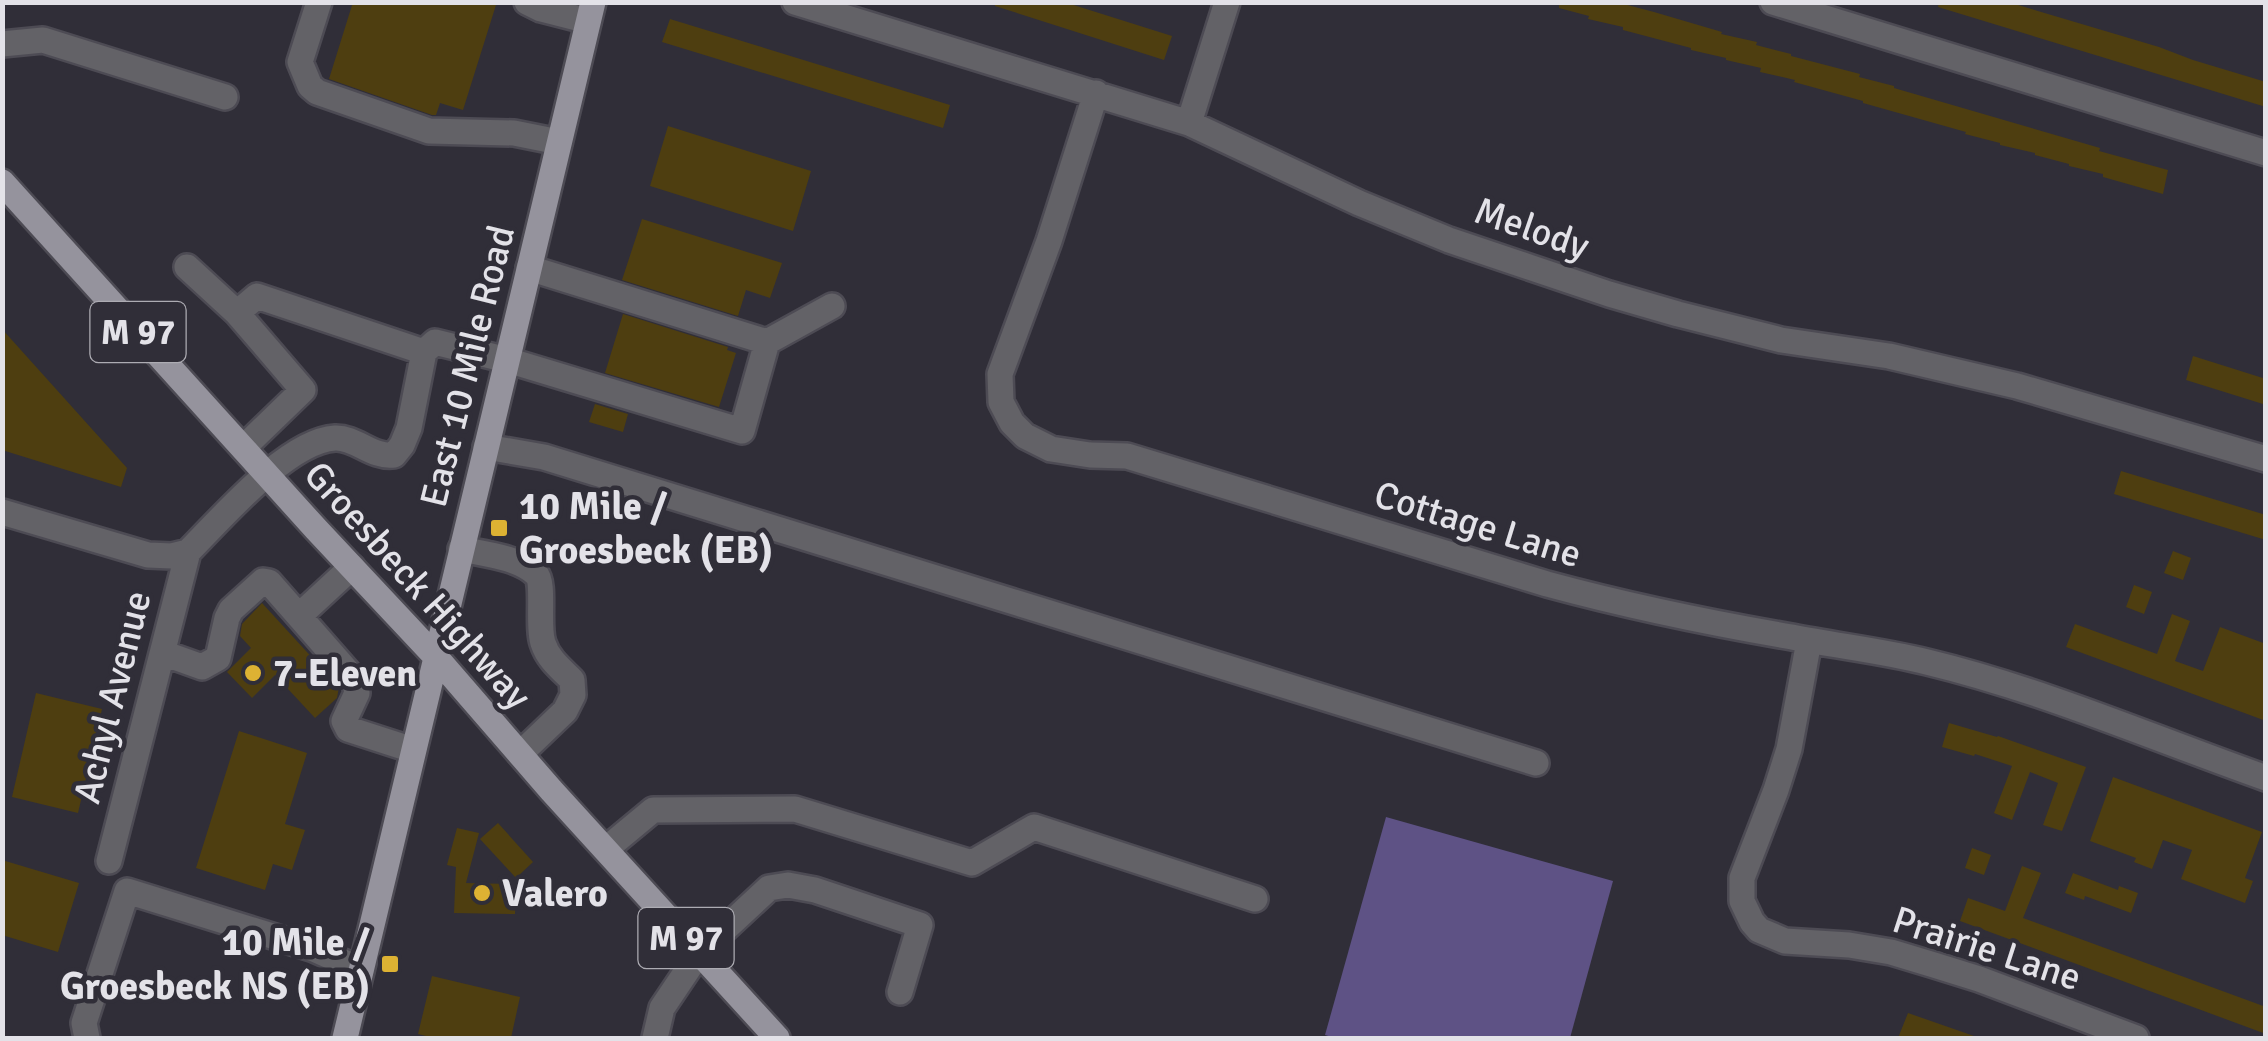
<svg xmlns="http://www.w3.org/2000/svg" width="2268" height="1041" font-family="Signika,sans-serif">
	<rect width="100%" height="100%" fill="#302e38"/>
	<path fill="#5e5285" d="M1386 817 1613 881 1570 1038H1335L1325 1035Z"/>
	<path fill="#4e3e10" d="M353 2H488L496 5 463 110 440 103 436 115H432L329 79Z
		M995 2H1064L1172 36 1164 60 995 6Z
		M1559 2H1616L1654 12 1722 32 1721 34 1757 42 1756 45 1791 54V56L1860 74 1859 77 1894 86V88L2100 148 2099 151 2168 170 2163 194 2103 177V174L2069 166V164L2035 155V153L2000 145V143L1965 134 1966 132 1863 103V101L1794 82 1795 80 1760 72 1761 68 1726 60V58L1691 50V48L1623 30V27L1588 19 1589 16 1559 8Z
		M1939 2H2008L2159 47 2193 60 2266 82V107L1938 7Z
		M670 19 950 105 943 128 662 42Z
		M668 126 811 171 793 231 650 186Z
		M642 219 782 263 770 298 746 290 738 316 622 280Z
		M623 314 728 347 727 350 736 353 719 407 605 373Z
		M2 329 127 468 121 487 2 450Z
		M2193 356 2266 379 2263 404 2186 380Z
		M595 404 628 414 623 432 589 422Z
		M2121 471 2266 515V540L2114 494Z
		M2173 551 2191 558 2183 580 2164 573Z
		M2134 585 2152 592 2144 614 2126 607Z
		M262 603 339 687 337 698 315 718 275 675 252 698 227 672 251 648 240 636 242 624Z
		M2172 614 2190 621 2175 661 2203 671 2220 627 2266 644V721L2066 647 2075 624 2157 654Z
		M36 693 102 709 78 813 12 797Z
		M1949 723 1997 737 1998 736 2086 767 2062 831 2043 825 2058 783 2030 772 2012 820 1994 813 2012 766 1975 754 1974 756 1942 747Z
		M239 731 307 753 285 824 305 830 292 870 273 864 265 890 196 868Z
		M2113 777 2262 832 2245 878 2253 881 2245 903 2181 879 2192 850 2163 840 2152 869 2134 862 2136 858 2090 841Z
		M498 823 533 862 516 878 480 839Z
		M457 828 479 833 466 883 516 884 515 914 454 913 456 867 447 865Z
		M1972 848 1991 855 1984 875 1965 868Z
		M2 860 79 883 58 952 2 935Z
		M2022 866 2041 873 2023 918 2266 1007V1034L1960 921 1968 898 2005 911Z
		M2073 873 2118 890 2119 886 2138 893 2131 913 2085 896 2084 900 2065 893Z
		M432 976 520 997 511 1038H434L418 1034Z
		M1908 1013 1974 1036V1038H1898Z"/>
	<g fill="none" stroke-linecap="round" stroke-linejoin="round">
		<g stroke="#4d4b54" stroke-width="30">
			<path id="minor" d="M319 2 300 62 310 86 317 92 429 131 514 133 559 142
				M527 2 541 9 588 21
				M795 2 1189 123 1359 203 1449 240 1609 294 1678 314 1781 340 1889 356 2017 386 2266 459
				M1773 2 2266 153
				M2 44 43 40 225 97
				M1096 93 1049 241 1000 374 1001 402 1012 423 1025 436 1051 449 1090 455 1127 456 1547 584C1628 606 1710 623 1792 637 1837 646 1883 651 1927 662 2043 690 2153 738 2266 778
				M1189 123 1227 2
				M187 267 237 313
				M767 342 832 306
				M486 447 544 457 1536 763
				M243 448 303 390 237 313 257 296 424 352
				M2 512 148 555 172 556 188 552C221 519 287 441 335 438 356 437 372 458 394 455L402 445 409 428 424 352 435 342 507 360 742 431 767 342 529 268
				M461 549C484 554 518 557 536 574 545 583 537 626 543 643 548 659 561 669 572 680L573 695 565 711 520 754
				M299 616 352 567
				M1809 641 1789 749 1776 790 1742 878V901L1752 922 1759 930 1785 941 1849 945 1891 952 1934 965 1979 979 2136 1038
				M163 653 202 667 218 658 227 618 231 610 263 581 269 582 354 679 357 693 344 721 348 729 413 750
				M606 849 653 810 795 809 972 863 1034 827 1255 899
				M109 861 188 552
				M87 1038 84 1023 127 891 314 949 361 970
				M655 1038 662 1008 699 953 769 888 788 885 815 890 920 925 900 992"/>
		</g>
		<g stroke="#4d4b54" stroke-width="30">
			<path id="major" d="M2 182 316 529 435 656 551 790 777 1038
				M345 1038 593 2"/>
		</g>
		<use href="#minor" stroke="#636267" stroke-width="25"/>
		<use href="#major" stroke="#95939d" stroke-width="25"/>
	</g>
	<g fill="#ddb233" stroke="#302e38" stroke-width="4">
		<rect x="489" y="518" width="20" height="20" rx="5"/>
		<circle cx="253" cy="673" r="10"/>
		<circle cx="482" cy="893" r="10"/>
		<rect x="380" y="954" width="20" height="20" rx="5"/>
	</g>
	<g text-anchor="middle" stroke-width="9" stroke-linejoin="round" paint-order="stroke">
		<g fill="#302e38" stroke="#adacb3" stroke-width="2.5">
			<rect x="90.5" y="302" width="95" height="60" rx="8"/>
			<rect x="638.5" y="908" width="95" height="60" rx="8"/>
		</g>
		<g font-size="35" font-weight="bold" fill="#e3e2e8">
			<text x="138" y="344">M 97</text>
			<text x="686" y="950">M 97</text>
		</g>
		<g font-size="38" fill="#e3e2e8" stroke="#302e38">
			<text transform="translate(1532 228) rotate(19)" y="13">Melody</text>
			<text transform="translate(467 366) rotate(-76)" y="13">East 10 Mile Road</text>
			<text transform="translate(1478 524) rotate(17)" y="13">Cottage Lane</text>
			<text transform="translate(418 585) rotate(48)" y="13">Groesbeck Highway</text>
			<text transform="translate(112 697) rotate(-76)" y="13">Achyl Avenue</text>
			<text transform="translate(1987 948) rotate(18)" y="13">Prairie Lane</text>
		</g>
		<g font-size="38" font-weight="bold" fill="#e3e2e8" stroke="#302e38" text-anchor="start">
			<text x="519" y="519">10 Mile /<tspan x="519" dy="44">Groesbeck (EB)</tspan></text>
			<text x="273" y="686">7-Eleven</text>
			<text x="502" y="906">Valero</text>
			<text x="370" y="955" text-anchor="end">10 Mile /<tspan x="370" dy="44">Groesbeck NS (EB)</tspan></text>
		</g>
	</g>
	<rect width="2268" height="1041" fill="none" stroke="#e3e2e8" stroke-width="10"/>
</svg>
